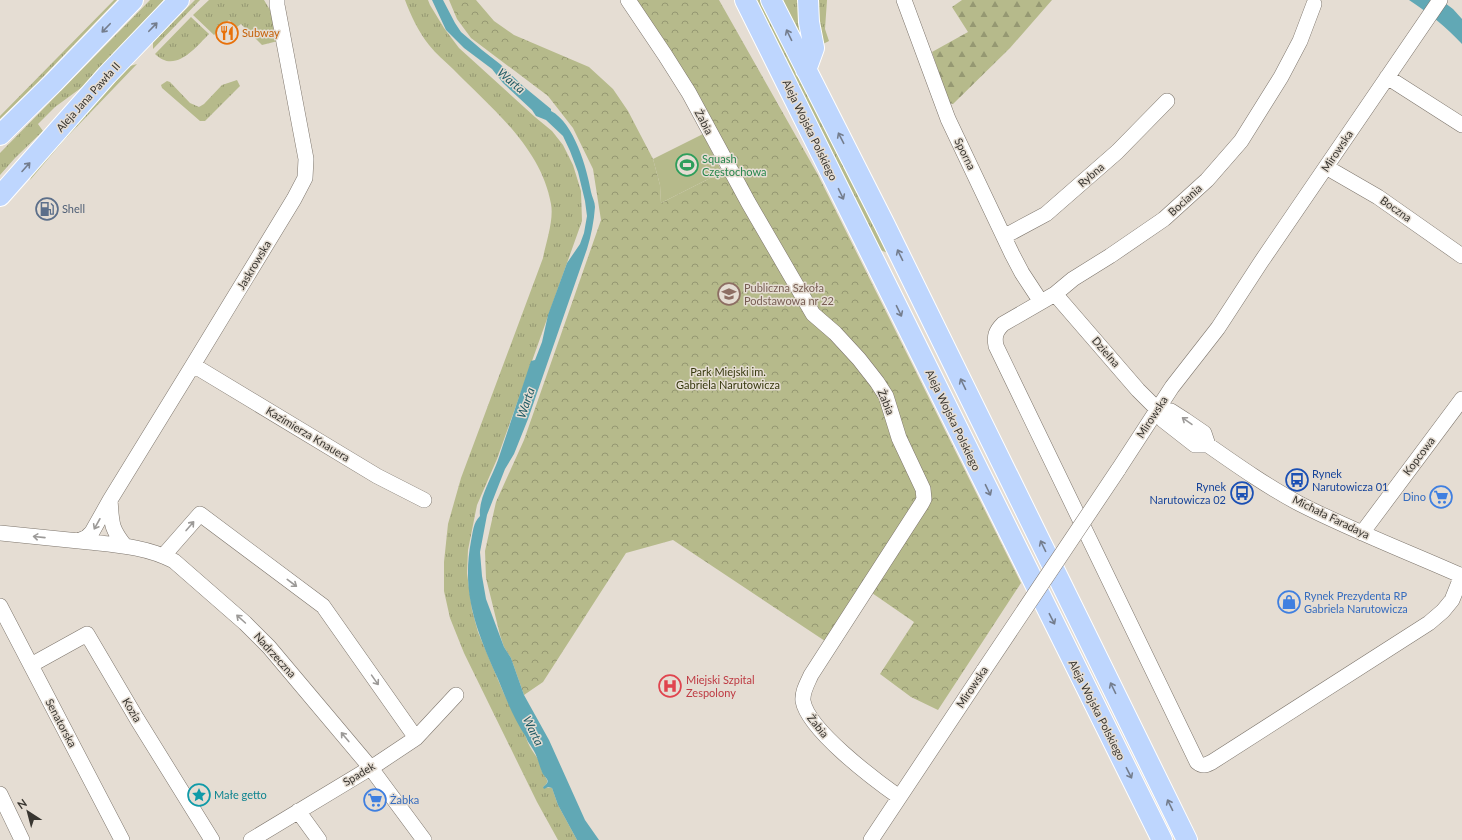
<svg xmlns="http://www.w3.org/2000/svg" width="1462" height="840" font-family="Lato,sans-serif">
	<defs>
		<pattern id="grass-tufts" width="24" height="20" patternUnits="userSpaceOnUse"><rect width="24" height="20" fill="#b6ba8b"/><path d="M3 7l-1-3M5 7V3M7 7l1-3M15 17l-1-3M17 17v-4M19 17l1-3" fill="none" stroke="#959872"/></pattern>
		<pattern id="forest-firs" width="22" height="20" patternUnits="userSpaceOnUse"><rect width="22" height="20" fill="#b6ba8b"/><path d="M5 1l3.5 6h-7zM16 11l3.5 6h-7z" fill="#959872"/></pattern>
		<pattern id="park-crowns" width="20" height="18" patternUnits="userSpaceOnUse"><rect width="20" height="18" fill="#b6ba8b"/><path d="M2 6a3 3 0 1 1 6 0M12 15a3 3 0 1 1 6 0" fill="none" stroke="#959872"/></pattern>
	</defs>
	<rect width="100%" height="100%" fill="#e5ddd3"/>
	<path fill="url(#grass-tufts)" d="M114 0H117L38 82 0 119V116Z
		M150 0H164L85 85 55 107 38 124 43 131 15 158 0 175V153Z
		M195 0H200L153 49V42Z
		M209 0H264L270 10 278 41 262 45 241 24 237 27 229 20 214 35 193 15Z
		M405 0H428L430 5 444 28 459 48 535 117 552 131 563 145 573 165 581 191 582 221 497 459 477 505 468 550 467 573 472 610 478 632 504 694 526 737C528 746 535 754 540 762 541 765 541 769 542 771 544 777 552 781 543 787L552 788 558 805 577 840H558L537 802 464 653 450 618 444 591V562L448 524 461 478 543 258C546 242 554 220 551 204 541 147 491 108 453 69 445 61 436 54 429 45 418 31 411 16 405 0Z
		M756 0H760L888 253 880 250Z
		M782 0H804L809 51 786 7Z
		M814 0H827L825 29 829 41 819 46Z
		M191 17 209 34C195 48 175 74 155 54Z
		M137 64 65 139 30 180 33 172 77 121 130 66Z
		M237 80 240 86 205 121H200L162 88 161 85 167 81 170 82 190 103 199 107 204 104 222 85Z"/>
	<path fill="url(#forest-firs)" d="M962 0H1052L1010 48 953 104 949 103 932 52 968 32 952 7Z"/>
	<path fill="url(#park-crowns)" d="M449 0H476L494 21 514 35 589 67 613 89 628 111 653 159 660 185 661 203 734 166 634 0H719L818 175 1021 583 938 710 911 697 880 674 914 622 872 593 825 641 673 540 626 553 543 682 524 695 511 658 504 647 500 635 486 578 485 551 496 502 524 440 601 220 593 169 573 128 548 96 471 38 457 19Z"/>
	<path fill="#b6ba8b" d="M703 134 722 172 661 203 660 185 653 159Z"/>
	<path fill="#61a8b5" d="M432 0H443L455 23 461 32 482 50 500 64 523 86 551 109V111C574 123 587 168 591 192 592 197 595 202 595 207 594 221 591 236 587 249L528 419 514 454 505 469 487 515 480 552 482 576 486 599 504 647 511 658 524 695 549 740 585 820 599 840H577L558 805 552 788 548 787 544 789 543 787C553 780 544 778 542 772 539 765 538 758 534 751 531 745 528 743 526 737 514 719 506 699 498 679 477 632 461 594 471 541 473 532 473 523 480 516 478 499 492 477 498 460 509 427 520 394 531 361L535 360 542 342 548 315 567 263 580 244 584 233 587 216 585 201 578 172 570 151 563 136 546 120 536 116 532 110 503 83 492 69 464 48 446 30Z
		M1409 0H1441L1453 9 1462 19V44C1446 27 1429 13 1409 0Z"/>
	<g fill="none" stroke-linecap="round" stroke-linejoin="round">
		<g stroke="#7d756c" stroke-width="16">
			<path id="minor" d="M628 0 665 55 689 93 748 202 813 314 835 333 859 359 877 382 886 396 899 438 923 489 924 499 922 503 811 675C807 684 802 692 803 701 808 730 875 780 899 797
				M904 0 948 119 1012 254 1022 273 1041 302
				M1314 4 1300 41 1281 77 1241 141 1207 180 1164 219 1110 256 1073 279 1055 294 1003 324C996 331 994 336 996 346L1197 762C1203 767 1206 765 1212 762L1429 623 1443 611 1452 600 1462 575
				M1387 77 1462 125
				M1326 167 1378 197 1462 256
				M1005 236 1046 214 1117 152 1167 101
				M1055 294 1138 390 1157 409 1163 420 1195 445H1208C1238 466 1268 487 1300 504 1353 531 1408 552 1462 576
				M193 365 377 476 424 500
				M1157 409 1171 411 1185 420 1204 433 1208 445
				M1118 470 1172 387 1218 328 1261 262 1440 0
				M110 500C112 523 110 527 125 546
				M0 533C30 536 59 539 89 542 118 545 148 547 174 561L245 623 269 647 370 767 424 840
				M1362 533 1462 399
				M78 541 87 537 92 532 110 500 193 365 294 199 305 178 306 159 277 5V0
				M164 555 200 514 323 606 416 738
				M0 606 122 840
				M31 665 87 634 137 719 212 840
				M0 794 22 840
				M298 811 319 840
				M251 840 377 764 416 738 456 695
				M871 840 984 670"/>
		</g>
		<g stroke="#fff" stroke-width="22">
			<path id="major" d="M745 0 1162 840
				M771 0 884 223 1187 840
				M806 70 814 48 809 22 808 0
				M0 135 53 83 133 0
				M0 196 107 75 179 0"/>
		</g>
		<use href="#minor" stroke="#fff" stroke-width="15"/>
		<use href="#major" stroke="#bed6fe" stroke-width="20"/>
		<g stroke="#7d756c" stroke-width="16" stroke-linecap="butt">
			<path id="minor-bridge" d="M984 670 1118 470"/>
		</g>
		<use href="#minor-bridge" stroke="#fff" stroke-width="15"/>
	</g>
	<defs><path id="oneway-shaft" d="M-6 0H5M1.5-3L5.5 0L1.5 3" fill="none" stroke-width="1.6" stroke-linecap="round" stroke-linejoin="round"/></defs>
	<g stroke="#747d8d">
		<use href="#oneway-shaft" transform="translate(153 27) rotate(-46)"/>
		<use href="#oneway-shaft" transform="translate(106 28) rotate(134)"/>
		<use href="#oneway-shaft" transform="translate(789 35) rotate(-116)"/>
		<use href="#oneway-shaft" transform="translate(841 138) rotate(-117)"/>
		<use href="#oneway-shaft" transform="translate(26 167) rotate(-48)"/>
		<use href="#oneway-shaft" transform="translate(841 194) rotate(64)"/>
		<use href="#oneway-shaft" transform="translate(900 255) rotate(-116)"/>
		<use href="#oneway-shaft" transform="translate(899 311) rotate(64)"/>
		<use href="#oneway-shaft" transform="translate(963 384) rotate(-116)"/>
		<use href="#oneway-shaft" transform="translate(988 490) rotate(64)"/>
		<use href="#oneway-shaft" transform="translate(1043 546) rotate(-116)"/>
		<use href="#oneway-shaft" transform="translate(1052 619) rotate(63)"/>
		<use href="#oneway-shaft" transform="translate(1113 688) rotate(-116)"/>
		<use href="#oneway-shaft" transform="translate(1129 773) rotate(63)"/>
		<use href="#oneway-shaft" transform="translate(1170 805) rotate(-116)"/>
	</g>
	<g stroke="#9c9a98">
		<use href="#oneway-shaft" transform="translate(1187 421) rotate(-145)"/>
		<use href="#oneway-shaft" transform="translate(97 524) rotate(119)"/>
		<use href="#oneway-shaft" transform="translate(190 526) rotate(-49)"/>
		<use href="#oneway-shaft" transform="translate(39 537) rotate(-174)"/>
		<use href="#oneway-shaft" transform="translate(292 583) rotate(37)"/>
		<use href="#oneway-shaft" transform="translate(241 619) rotate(-138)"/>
		<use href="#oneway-shaft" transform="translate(375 680) rotate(55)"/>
		<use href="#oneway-shaft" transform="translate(345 737) rotate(-130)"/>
	</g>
	<defs>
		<g id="restaurant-ring" transform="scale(1.15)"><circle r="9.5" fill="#e5ddd3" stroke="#e8710a" stroke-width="1.5"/><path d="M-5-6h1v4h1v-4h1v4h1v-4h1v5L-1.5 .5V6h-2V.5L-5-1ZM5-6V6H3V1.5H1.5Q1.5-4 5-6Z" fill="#e8710a"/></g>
		<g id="stadium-ring" transform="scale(1.15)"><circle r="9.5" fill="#e5ddd3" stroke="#2e9e5b" stroke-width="1.5"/><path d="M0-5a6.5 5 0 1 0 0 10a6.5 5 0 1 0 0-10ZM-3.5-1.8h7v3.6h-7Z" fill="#2e9e5b"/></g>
		<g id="fuel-ring" transform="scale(1.15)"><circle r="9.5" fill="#e5ddd3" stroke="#5c6f8a" stroke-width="1.5"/><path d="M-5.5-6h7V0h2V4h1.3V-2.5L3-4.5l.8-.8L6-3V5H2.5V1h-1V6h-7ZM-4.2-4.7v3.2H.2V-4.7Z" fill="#5c6f8a"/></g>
		<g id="school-ring" transform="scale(1.15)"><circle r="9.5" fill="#e5ddd3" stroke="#8d6e63" stroke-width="1.5"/><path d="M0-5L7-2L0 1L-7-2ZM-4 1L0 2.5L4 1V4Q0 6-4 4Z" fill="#8d6e63"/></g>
		<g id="bus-ring" transform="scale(1.15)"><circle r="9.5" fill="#e5ddd3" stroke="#1a4fb4" stroke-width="1.5"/><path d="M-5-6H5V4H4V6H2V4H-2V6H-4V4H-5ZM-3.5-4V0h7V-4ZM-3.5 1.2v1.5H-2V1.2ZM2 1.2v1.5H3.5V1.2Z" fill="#1a4fb4"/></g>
		<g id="supermarket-ring" transform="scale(1.15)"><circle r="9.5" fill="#e5ddd3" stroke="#3f7fe0" stroke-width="1.5"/><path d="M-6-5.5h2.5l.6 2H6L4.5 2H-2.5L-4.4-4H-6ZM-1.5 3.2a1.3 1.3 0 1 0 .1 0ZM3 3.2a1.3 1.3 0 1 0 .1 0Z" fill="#3f7fe0"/></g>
		<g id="shop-ring" transform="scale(1.15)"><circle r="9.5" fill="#e5ddd3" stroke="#3f7fe0" stroke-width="1.5"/><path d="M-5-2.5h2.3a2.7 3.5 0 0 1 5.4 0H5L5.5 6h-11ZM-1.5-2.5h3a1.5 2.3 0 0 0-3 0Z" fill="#3f7fe0"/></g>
		<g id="hospital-ring" transform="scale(1.15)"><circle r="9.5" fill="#e5ddd3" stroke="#e0444e" stroke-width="1.5"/><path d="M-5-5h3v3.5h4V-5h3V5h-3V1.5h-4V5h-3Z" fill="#e0444e"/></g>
		<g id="sight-ring" transform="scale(1.15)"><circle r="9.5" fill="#e5ddd3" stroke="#0f9aa8" stroke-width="1.5"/><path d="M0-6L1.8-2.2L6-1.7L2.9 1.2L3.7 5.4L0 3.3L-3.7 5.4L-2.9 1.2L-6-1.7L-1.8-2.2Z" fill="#0f9aa8"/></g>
	</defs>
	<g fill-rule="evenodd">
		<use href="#restaurant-ring" x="227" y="33"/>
		<use href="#stadium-ring" x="687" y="165"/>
		<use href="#fuel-ring" x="47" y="209"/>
		<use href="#school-ring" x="729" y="294"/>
		<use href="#bus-ring" x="1297" y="480"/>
		<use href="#bus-ring" x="1242" y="493"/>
		<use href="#supermarket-ring" x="1441" y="497"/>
		<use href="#shop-ring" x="1289" y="602"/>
		<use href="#hospital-ring" x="670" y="686"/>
		<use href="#sight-ring" x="199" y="795"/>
		<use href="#supermarket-ring" x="375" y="800"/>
	</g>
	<g text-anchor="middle" stroke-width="3" stroke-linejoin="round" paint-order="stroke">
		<g font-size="11" fill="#c56008" stroke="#e5ddd3" text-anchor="start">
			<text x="242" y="37">Subway</text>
		</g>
		<g font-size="11" fill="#383530" stroke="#e5ddd3">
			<text transform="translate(88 97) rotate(-48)" y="4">Aleja Jana Pawła II</text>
			<text transform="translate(704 122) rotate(62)" y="4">Żabia</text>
			<text transform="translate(810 130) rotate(64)" y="4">Aleja Wojska Polskiego</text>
			<text transform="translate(1337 151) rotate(-56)" y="4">Mirowska</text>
			<text transform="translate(965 154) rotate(64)" y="4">Sporna</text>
			<text transform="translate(1091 175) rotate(-41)" y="4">Rybna</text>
			<text transform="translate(1185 200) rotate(-42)" y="4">Bociania</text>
			<text transform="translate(1396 209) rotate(35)" y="4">Boczna</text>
			<text transform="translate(254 265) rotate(-59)" y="4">Jaskrowska</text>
			<text transform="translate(1106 352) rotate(49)" y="4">Dzielna</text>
			<text transform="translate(886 402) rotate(67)" y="4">Żabia</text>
			<text transform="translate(1152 417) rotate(-57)" y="4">Mirowska</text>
			<text transform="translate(953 420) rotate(64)" y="4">Aleja Wojska Polskiego</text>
			<text transform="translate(308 434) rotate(31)" y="4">Kazimierza Knauera</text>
			<text transform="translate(1419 456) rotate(-53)" y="4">Kopcowa</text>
			<text transform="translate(1331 517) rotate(26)" y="4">Michała Faradaya</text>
			<text transform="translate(275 655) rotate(48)" y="4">Nadrzeczna</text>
			<text transform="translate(972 687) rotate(-56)" y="4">Mirowska</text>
			<text transform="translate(132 710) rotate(59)" y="4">Kozia</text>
			<text transform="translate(1097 710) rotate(63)" y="4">Aleja Wojska Polskiego</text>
			<text transform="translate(61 723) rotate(62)" y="4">Senatorska</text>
			<text transform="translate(818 726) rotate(51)" y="4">Żabia</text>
			<text transform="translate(359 774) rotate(-31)" y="4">Spadek</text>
		</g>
		<g font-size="11" fill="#27864d" stroke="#e5ddd3" text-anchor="start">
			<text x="702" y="163">Squash<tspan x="702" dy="13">Częstochowa</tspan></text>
		</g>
		<g font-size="11" fill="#4e5e75" stroke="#e5ddd3" text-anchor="start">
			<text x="62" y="213">Shell</text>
		</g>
		<g font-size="11" fill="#785e54" stroke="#e5ddd3" text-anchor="start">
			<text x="744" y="292">Publiczna Szkoła<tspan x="744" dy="13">Podstawowa nr 22</tspan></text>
		</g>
		<g font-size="11" fill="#36380d" stroke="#e5ddd3">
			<text x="728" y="376">Park Miejski im.<tspan x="728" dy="13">Gabriela Narutowicza</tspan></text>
		</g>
		<g font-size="11" fill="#164399" stroke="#e5ddd3" text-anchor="start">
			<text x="1312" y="478">Rynek<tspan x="1312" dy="13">Narutowicza 01</tspan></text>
			<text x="1226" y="491" text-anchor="end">Rynek<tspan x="1226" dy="13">Narutowicza 02</tspan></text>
		</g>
		<g font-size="11" fill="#366cbe" stroke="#e5ddd3" text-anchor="start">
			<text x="1426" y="501" text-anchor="end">Dino</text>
			<text x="1304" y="600">Rynek Prezydenta RP<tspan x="1304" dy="13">Gabriela Narutowicza</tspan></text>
			<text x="390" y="804">Żabka</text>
		</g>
		<g font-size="11" fill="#be3a42" stroke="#e5ddd3" text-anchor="start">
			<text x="686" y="684">Miejski Szpital<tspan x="686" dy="13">Zespolony</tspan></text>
		</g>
		<g font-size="11" fill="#0d838f" stroke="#e5ddd3" text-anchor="start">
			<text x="214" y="799">Małe getto</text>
		</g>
		<g font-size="12" font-style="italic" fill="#1e5a64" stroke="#e5ddd3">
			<text transform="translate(511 81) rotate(40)" y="4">Warta</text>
			<text transform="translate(526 403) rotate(-71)" y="4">Warta</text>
			<text transform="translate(533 731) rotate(64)" y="4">Warta</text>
		</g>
	</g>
	<g transform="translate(28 812) rotate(324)" stroke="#e5ddd3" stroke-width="3" paint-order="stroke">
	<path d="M0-3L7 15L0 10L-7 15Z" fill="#383530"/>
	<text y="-6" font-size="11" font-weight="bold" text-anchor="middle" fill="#383530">N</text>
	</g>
</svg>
